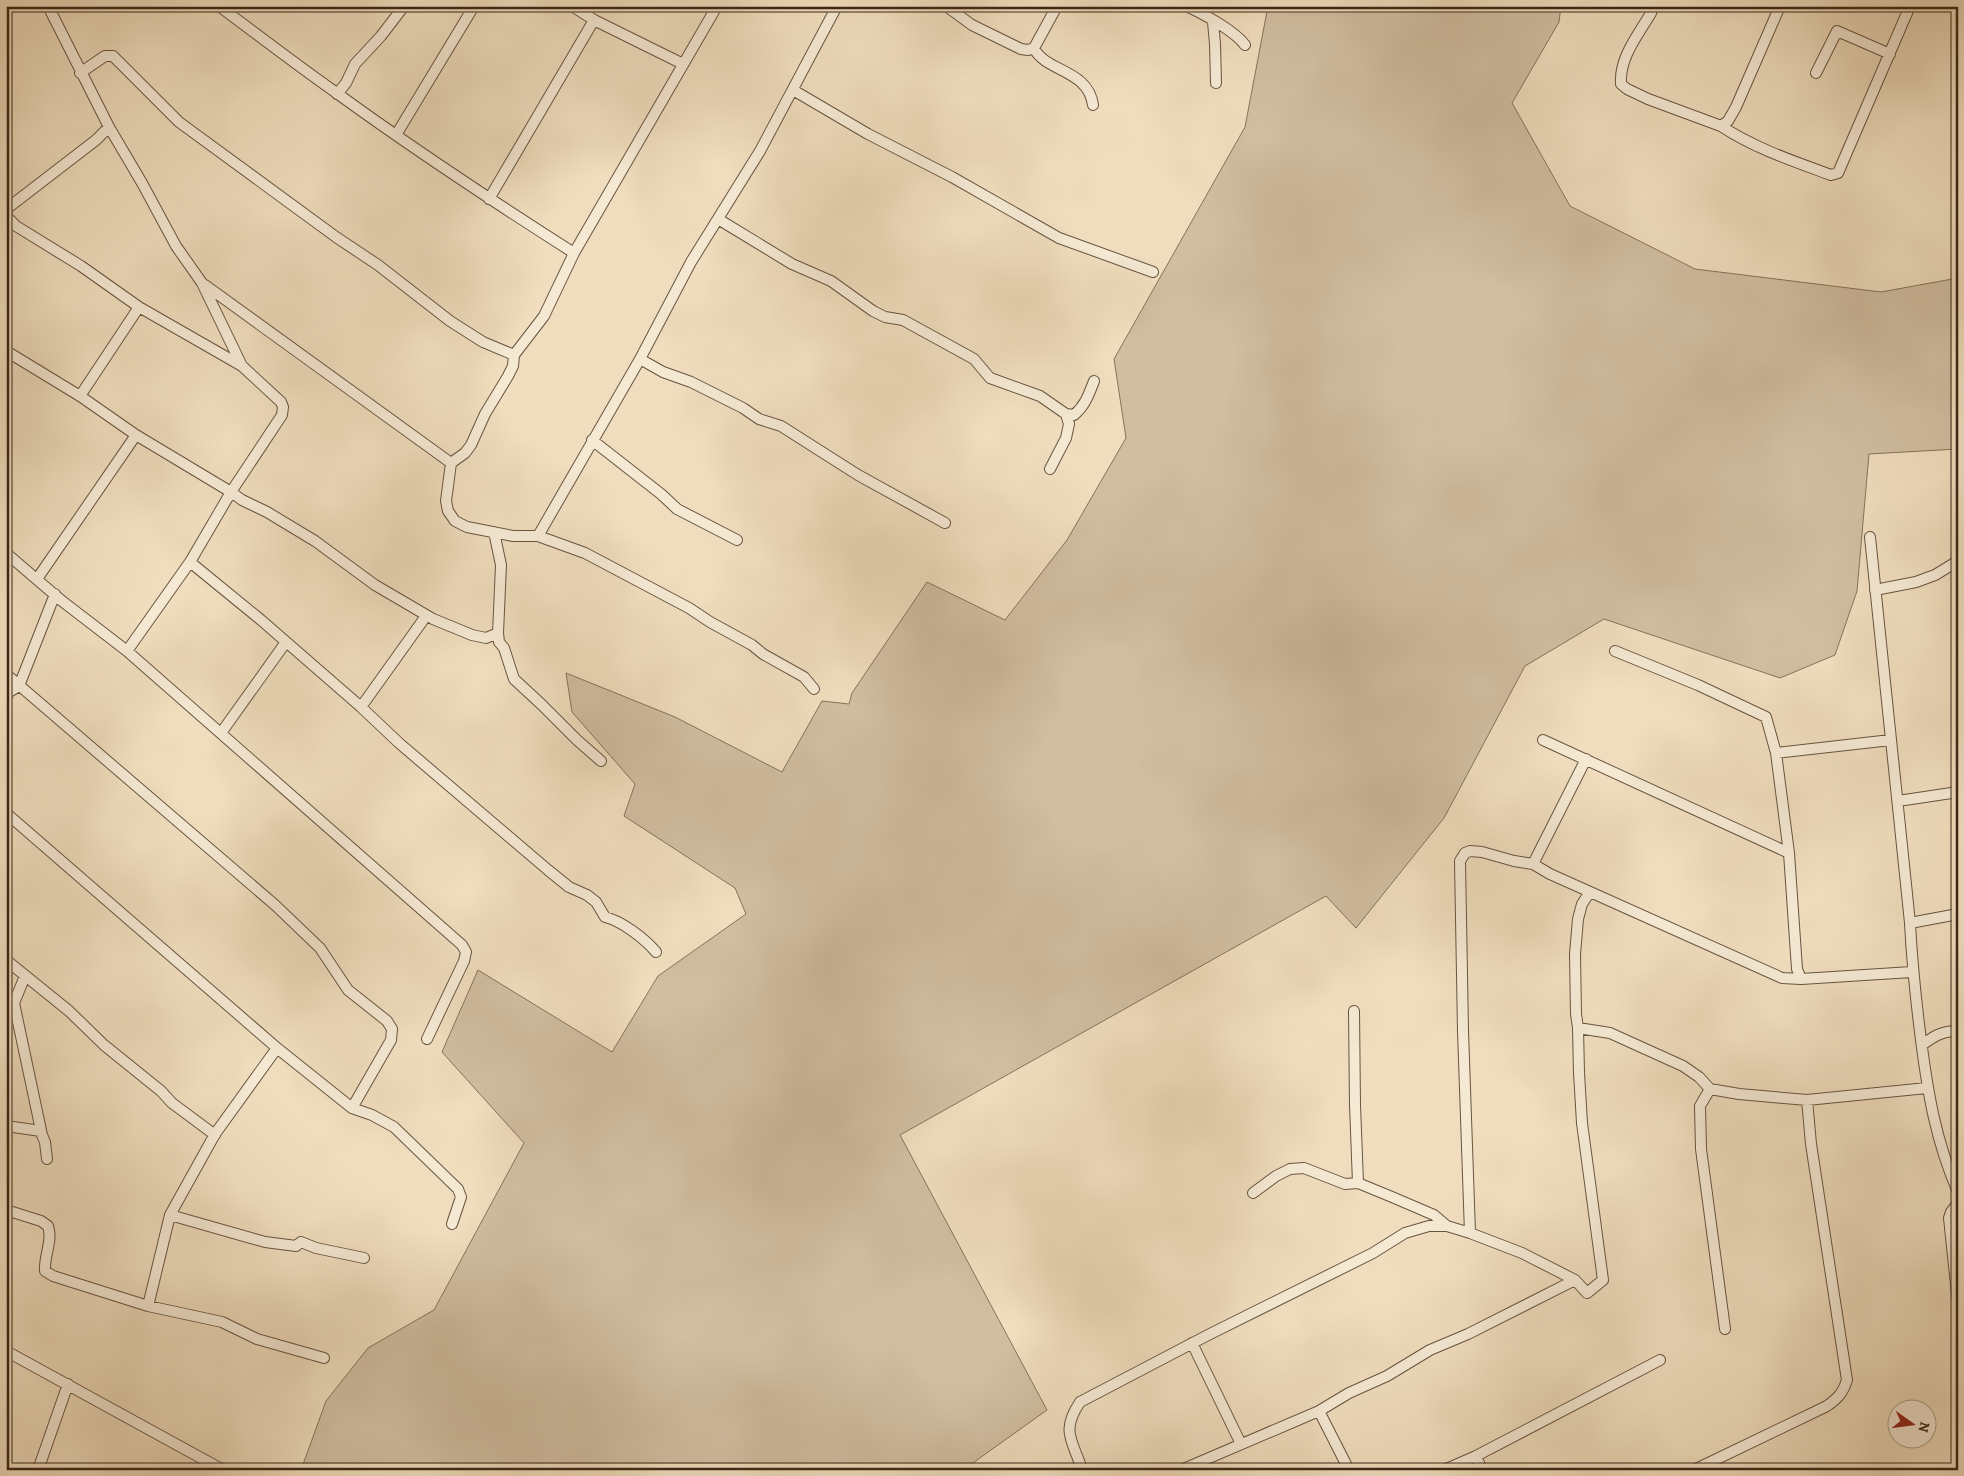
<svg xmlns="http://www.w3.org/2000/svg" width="1964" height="1476" font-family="Alegreya,serif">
	<rect width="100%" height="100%" fill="#efddbd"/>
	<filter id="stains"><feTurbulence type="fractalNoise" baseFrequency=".004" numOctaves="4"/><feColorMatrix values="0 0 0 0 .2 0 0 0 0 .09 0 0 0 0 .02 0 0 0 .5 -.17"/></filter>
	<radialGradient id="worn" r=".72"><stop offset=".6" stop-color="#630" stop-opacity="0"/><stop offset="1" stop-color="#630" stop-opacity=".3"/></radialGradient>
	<path fill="#d0bea1" stroke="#86725c" d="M1268 6H1561L1559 22 1512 103 1570 206 1695 269 1881 292 1958 278V449L1869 454 1857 591 1835 655 1780 678 1604 619 1525 666 1444 818 1356 928 1326 896 900 1135 1047 1410 963 1470H301L326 1401 368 1348 434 1310 524 1143 442 1052 478 970 612 1052 658 976 746 914 735 888 624 816 635 784 572 712 566 673 675 717 782 772 822 701 849 704 852 693 927 582 1005 620 1067 540 1126 438 1114 359 1245 127Z"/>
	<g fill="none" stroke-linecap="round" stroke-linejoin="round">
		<g stroke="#685440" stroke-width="12">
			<path id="minor" d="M48 6 109 127 142 183 176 246 202 283 242 366
				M219 6C259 36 298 66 338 94 415 150 494 202 574 253
				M572 6 594 20 683 64
				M717 6 574 253 544 316 514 355 513 366 508 376 485 414 471 445 465 453 451 463 446 501 448 511 455 521 467 527 513 536H538L585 553 689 608 710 622 752 645 763 654 804 677 814 689
				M946 6 972 25 1021 49 1028 50 1034 48 1057 6
				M1186 6C1202 13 1235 31 1245 45
				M1653 6 1651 13C1638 35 1619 58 1621 84L1627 89 1648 99 1721 126 1728 121 1736 107 1780 6
				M1213 22 1215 44 1216 83
				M1034 48C1045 72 1088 69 1093 105
				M80 73 105 56H113L179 122 336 237 378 265 450 321 483 342 514 355
				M1816 73 1837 31 1890 54
				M793 90 868 134 952 177 1059 238 1153 272
				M337 94 346 83 355 64 381 36 404 6
				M1721 126C1754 148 1793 161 1831 175L1838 173 1910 6
				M396 135 474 6
				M489 199 594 20
				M6 212 9 207 96 140 109 127
				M6 216 16 226 81 266 139 307 242 366 281 402 283 407 282 415 231 492 190 562 127 651
				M718 219 792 264 831 281 873 311 885 317 903 320 974 359 990 378 1040 396 1066 414 1069 424 1066 438 1050 469
				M205 285 451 463
				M6 351 80 396 136 435 231 492 242 500 267 512 315 541 375 585 433 619 472 635 486 638 498 633
				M640 359 663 372 691 382 743 408 759 419 781 426 858 475 945 523
				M80 396 139 307
				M1066 414 1074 415C1085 406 1089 394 1094 381
				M592 440 661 494 677 509 737 540
				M494 532 501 565 498 633 499 642 504 648 514 679 541 704 577 740 601 761
				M538 536 640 359 691 262 760 151 837 6
				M1870 537 1910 923C1912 962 1916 1001 1921 1040 1928 1094 1936 1142 1958 1192
				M6 553 62 601 127 651 462 945 466 952 464 961 427 1039
				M190 562 261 620 361 707 399 743 548 870 569 887 587 895 596 902 605 917C622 921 645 939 656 952
				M37 579 136 435
				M1875 590 1916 582 1935 575 1958 561
				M1615 651 1698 685 1766 717 1776 753 1789 853 1797 969 1801 979
				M6 674 275 905 320 948 348 990 387 1021 392 1029 391 1040 352 1108
				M6 699 9 692 19 686 55 594
				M361 707 426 616
				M221 733 286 642
				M1543 740 1789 853
				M1776 753 1891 740
				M1898 801 1958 792
				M6 813 277 1048 352 1108 372 1115 394 1127 458 1189 461 1197 452 1224
				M1533 864 1586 759
				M1910 923 1958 914
				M6 960 69 1011 104 1045 161 1091 172 1103 215 1135
				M25 976 14 1003 42 1135 45 1142 47 1159
				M1354 1011 1355 1105 1358 1183
				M1578 1028 1610 1033 1683 1066 1699 1077 1710 1089 1739 1094 1807 1100 1927 1088
				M1922 1045C1934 1036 1942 1031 1958 1031
				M1710 1089 1700 1106 1701 1149 1725 1329
				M6 1126 41 1131
				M1253 1193 1276 1176 1290 1169 1304 1168 1345 1184 1358 1183 1392 1197 1434 1215 1447 1226
				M1958 1203 1951 1212 1949 1218 1958 1304
				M6 1210 41 1221 48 1226C53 1241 44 1255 45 1271L53 1276 148 1306 222 1322 257 1339 324 1358
				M170 1215 265 1242 296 1246 301 1242 316 1248 364 1258
				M1470 1233 1463 1031 1460 861 1465 853 1470 851 1482 852 1514 861 1533 864 1550 874 1782 978 1801 979 1912 972
				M148 1306 170 1215 215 1134 277 1048
				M1192 1343 1241 1444
				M6 1351 223 1470
				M1319 1411 1349 1470
				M1476 1456 1482 1470
				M38 1470 68 1384
				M1082 1470C1073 1440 1060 1432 1080 1402L1210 1334 1373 1253 1405 1233 1429 1226H1447L1470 1233 1522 1253 1575 1280 1587 1293 1603 1280 1582 1123 1579 1073 1578 1028 1576 1014 1575 954 1578 919 1582 904 1590 892
				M1181 1470 1319 1411 1349 1393 1387 1376 1430 1350 1468 1334 1575 1280
				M1444 1470 1476 1456 1660 1360
				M1694 1470 1827 1406C1838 1398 1843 1393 1847 1380L1811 1144 1807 1100"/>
		</g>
		<use href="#minor" stroke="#f5e9d4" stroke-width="10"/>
	</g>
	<rect width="1964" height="1476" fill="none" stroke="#efddbd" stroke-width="25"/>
	<rect x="8" y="8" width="1949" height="1461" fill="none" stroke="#3b2716" stroke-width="2.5"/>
	<rect x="12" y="12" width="1939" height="1451" fill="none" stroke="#3b2716"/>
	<g transform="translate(1912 1424) rotate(104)"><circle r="24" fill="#f5e9d4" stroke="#ab9b88"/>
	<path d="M0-4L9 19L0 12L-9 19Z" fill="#8f2418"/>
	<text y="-8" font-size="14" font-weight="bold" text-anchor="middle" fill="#3b2716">N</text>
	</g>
	<rect width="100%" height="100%" filter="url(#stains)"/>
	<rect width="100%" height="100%" fill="url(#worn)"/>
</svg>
